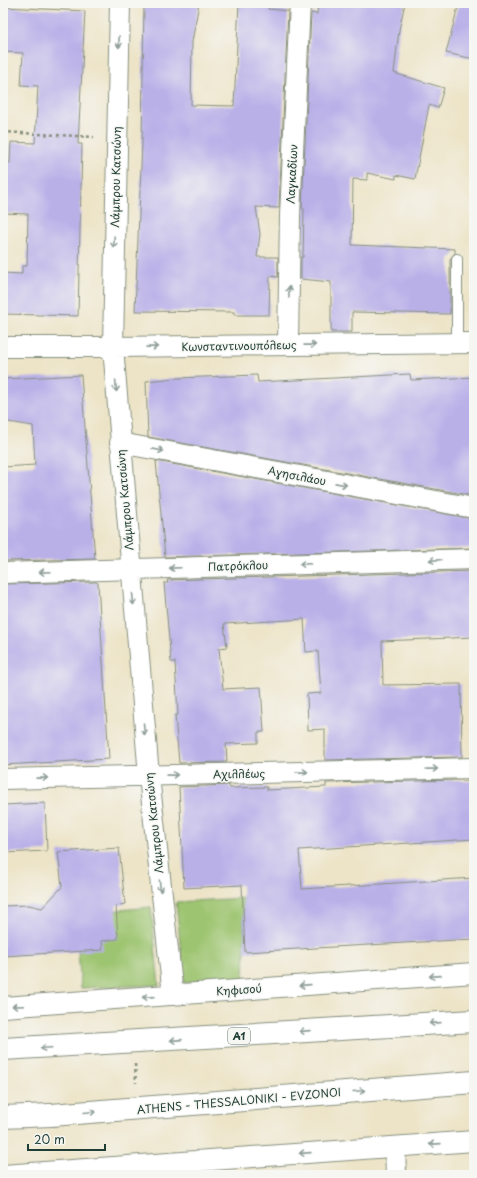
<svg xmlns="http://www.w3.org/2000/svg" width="477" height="1178" font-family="'Playpen Sans',sans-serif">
	<rect width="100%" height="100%" fill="#f6f6f2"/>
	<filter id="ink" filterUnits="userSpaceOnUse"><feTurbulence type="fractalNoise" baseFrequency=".025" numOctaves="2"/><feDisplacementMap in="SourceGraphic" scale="8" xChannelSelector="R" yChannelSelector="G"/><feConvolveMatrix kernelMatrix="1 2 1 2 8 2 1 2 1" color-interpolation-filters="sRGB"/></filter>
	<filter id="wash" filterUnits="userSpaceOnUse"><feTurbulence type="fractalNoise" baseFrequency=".012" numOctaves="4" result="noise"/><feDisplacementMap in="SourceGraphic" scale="16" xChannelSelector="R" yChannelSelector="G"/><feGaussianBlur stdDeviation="0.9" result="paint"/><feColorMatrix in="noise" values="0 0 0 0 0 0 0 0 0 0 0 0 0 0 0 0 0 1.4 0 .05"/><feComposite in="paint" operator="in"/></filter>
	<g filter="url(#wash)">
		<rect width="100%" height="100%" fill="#ede4c8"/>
		<path fill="#9dc46f" stroke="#5e8052" d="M243 898 245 952 244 979 184 983 176 902Z
			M151 907 159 985 81 988 75 914Z"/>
		<g id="blocks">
			<path fill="#b9b0e8" d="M144 3H199L192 42 191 105 234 106 239 3H269L268 9 288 11 279 208 256 207 260 234 257 257H278V277L270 276 269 315H234V312L135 311 142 142Z
				M318 3H405L399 30 394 73 444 88 438 108 429 105 415 179 396 175V179L367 173V180L353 179 352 245 455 249V253L450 259V314L352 312V332H331V282L301 279V257H303L304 209 302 208 311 13 317 14Z
				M459 3H474V59L446 53Z
				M3 7 85 11 78 144H82L78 316 3 314V273L22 274V266H27L28 214 3 213V163H10L11 142 35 143 38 86 21 85 23 53 3 52Z
				M410 374 411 380 474 377V496L148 437 146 381 176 378 257 375 258 382Z
				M81 375 95 559 3 561V467L35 465 33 426 3 421V379Z
				M156 461 474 519V548L165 557Z
				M474 571V637L382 641 383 685 461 684 462 757 325 760V729L308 730 307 694 321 693 318 651 306 652 304 619 224 624 227 647 219 648 223 689 261 687 264 732H258V743L226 744 227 762 179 763 175 715H178L175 662H171L164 583H168L167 580Z
				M96 582 98 583 109 759 3 765V584Z
				M462 780V781H472V790H474V839L299 850 302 889 474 878V939L245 952 242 885 184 888 179 787 229 785 230 788 267 787V790L326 787V783Z
				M45 803 47 851 3 853V805Z
				M119 848 125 904 116 906 118 939 102 941 103 950 3 956V906L29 905 42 908 62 887 58 852Z"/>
		</g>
	</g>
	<g filter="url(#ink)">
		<use href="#blocks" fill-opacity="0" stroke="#86907e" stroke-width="1"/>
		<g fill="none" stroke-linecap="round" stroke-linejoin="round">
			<g stroke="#86907e" stroke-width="12">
				<path id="lane" d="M457 259V343"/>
			</g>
			<g stroke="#86907e" stroke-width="22">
				<path id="street" d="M120 3 113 347 149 776 173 995
					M288 345 290 215 300 3
					M3 347H113L474 343
					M120 443 474 508
					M3 573 474 559
					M3 779 474 768
					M3 1007 474 973
					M395 1147 396 1175
					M3 1175 474 1141"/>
			</g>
			<g stroke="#86907e" stroke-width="24">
				<path id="highway" d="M3 1117 51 1115"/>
			</g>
			<path stroke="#86907e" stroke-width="2.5" stroke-dasharray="3 3" stroke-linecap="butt" d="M3 132 94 137
				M135 1064 136 1083"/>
			<use href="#lane" stroke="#fff" stroke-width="10"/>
			<use href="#street" stroke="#fff" stroke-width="20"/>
			<use href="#highway" stroke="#fff" stroke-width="22"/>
			<g stroke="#86907e" stroke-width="24" stroke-linecap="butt">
				<path id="highway-bridge" d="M3 1049 474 1021
					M51 1115 474 1082"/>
			</g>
			<use href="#highway-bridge" stroke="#fff" stroke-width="22"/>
		</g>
		<defs><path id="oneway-shaft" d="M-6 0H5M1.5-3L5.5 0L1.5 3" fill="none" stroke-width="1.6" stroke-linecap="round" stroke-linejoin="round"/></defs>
		<g stroke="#8f9e9a">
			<use href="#oneway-shaft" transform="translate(119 42) rotate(91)"/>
			<use href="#oneway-shaft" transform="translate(114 242) rotate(92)"/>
			<use href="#oneway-shaft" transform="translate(289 292) rotate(-89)"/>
			<use href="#oneway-shaft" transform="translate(310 345) rotate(-1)"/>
			<use href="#oneway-shaft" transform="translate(152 347) rotate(-1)"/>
			<use href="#oneway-shaft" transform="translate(116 386) rotate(86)"/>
			<use href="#oneway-shaft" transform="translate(158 450) rotate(11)"/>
			<use href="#oneway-shaft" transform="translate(341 484) rotate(11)"/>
			<use href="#oneway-shaft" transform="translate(435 560) rotate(178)"/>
			<use href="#oneway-shaft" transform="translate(305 564) rotate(178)"/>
			<use href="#oneway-shaft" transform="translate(175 568) rotate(178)"/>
			<use href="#oneway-shaft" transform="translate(45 572) rotate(178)"/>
			<use href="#oneway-shaft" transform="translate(133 599) rotate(85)"/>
			<use href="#oneway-shaft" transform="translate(144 729) rotate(85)"/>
			<use href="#oneway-shaft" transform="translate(432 769) rotate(-1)"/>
			<use href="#oneway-shaft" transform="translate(302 772) rotate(-1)"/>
			<use href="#oneway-shaft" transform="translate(172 775) rotate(-1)"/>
			<use href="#oneway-shaft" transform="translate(42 778) rotate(-1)"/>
			<use href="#oneway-shaft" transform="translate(160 886) rotate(84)"/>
			<use href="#oneway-shaft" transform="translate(435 976) rotate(176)"/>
			<use href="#oneway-shaft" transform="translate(305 985) rotate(176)"/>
			<use href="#oneway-shaft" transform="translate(148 997) rotate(176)"/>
			<use href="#oneway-shaft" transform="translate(18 1006) rotate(178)"/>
			<use href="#oneway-shaft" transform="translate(435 1023) rotate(176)"/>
			<use href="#oneway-shaft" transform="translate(305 1031) rotate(176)"/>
			<use href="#oneway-shaft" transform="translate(176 1040) rotate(176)"/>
			<use href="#oneway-shaft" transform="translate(46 1048) rotate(177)"/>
			<use href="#oneway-shaft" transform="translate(359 1091) rotate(-5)"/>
			<use href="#oneway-shaft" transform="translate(90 1112) rotate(-5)"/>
			<use href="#oneway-shaft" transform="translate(435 1144) rotate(176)"/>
			<use href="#oneway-shaft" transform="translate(305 1153) rotate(176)"/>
		</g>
	</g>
	<g text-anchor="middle" stroke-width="3" stroke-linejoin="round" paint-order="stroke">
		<rect fill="#f6f6f2" stroke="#60746d" stroke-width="1" x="228" y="1028" width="22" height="16" rx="3"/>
		<g font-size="10" font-weight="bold" fill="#1f3d34">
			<text x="239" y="1040">Α1</text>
		</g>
		<g font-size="11" fill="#1f3d34" stroke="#f6f6f2">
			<text transform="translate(292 174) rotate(-87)" y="4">Λαγκαδίων</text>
			<text transform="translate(116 177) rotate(-89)" y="4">Λάμπρου Κατσώνη</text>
			<text transform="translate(239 346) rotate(-1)" y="4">Κωνσταντινουπόλεως</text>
			<text transform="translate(297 476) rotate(11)" y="4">Αγησιλάου</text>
			<text transform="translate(125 500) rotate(-95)" y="4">Λάμπρου Κατσώνη</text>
			<text transform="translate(238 566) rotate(-2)" y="4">Πατρόκλου</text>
			<text transform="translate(239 774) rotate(-1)" y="4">Αχιλλέως</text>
			<text transform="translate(154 823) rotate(-96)" y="4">Λάμπρου Κατσώνη</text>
			<text transform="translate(239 990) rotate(-4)" y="4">Κηφισού</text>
			<text transform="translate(239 1101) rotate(-5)" y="4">ATHENS - THESSALONIKI - EVZONOI</text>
		</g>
	</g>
	<rect width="477" height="1178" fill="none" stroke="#f6f6f2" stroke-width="16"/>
	<path d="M28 1144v6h77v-6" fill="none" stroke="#1f3d34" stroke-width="2"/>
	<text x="34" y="1144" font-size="12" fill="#1f3d34" stroke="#f6f6f2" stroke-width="3" paint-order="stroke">20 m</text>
</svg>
